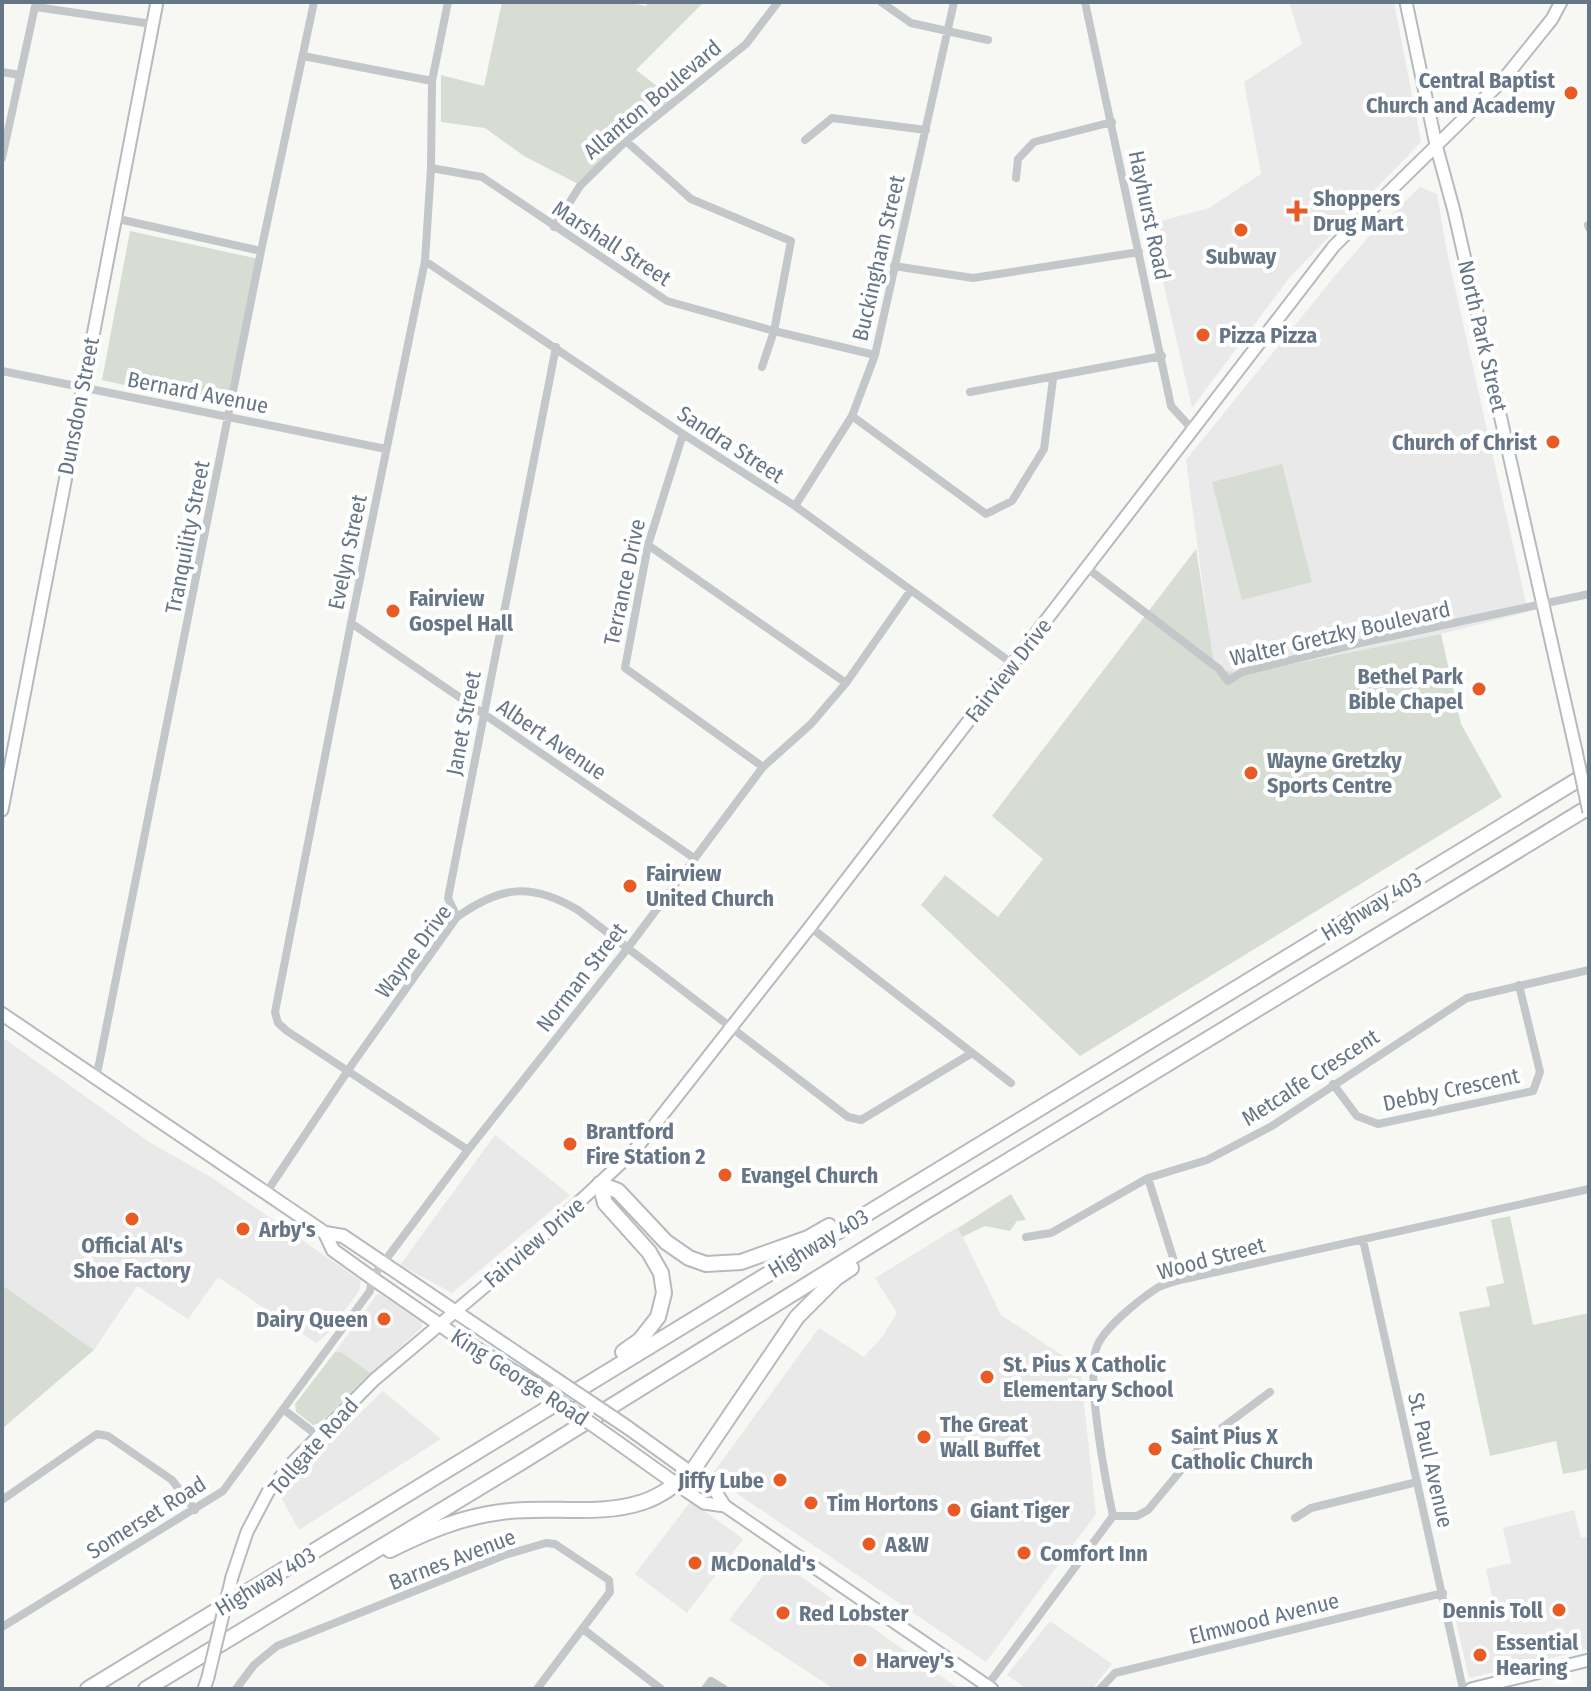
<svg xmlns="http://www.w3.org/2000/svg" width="1591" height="1691" font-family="'Fira Sans Condensed',sans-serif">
	<rect width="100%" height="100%" fill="#f7f8f4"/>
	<path fill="#e8e9e8" d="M1289 2H1394L1421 142 1290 277 1192 408 1150 224 1209 208 1261 174 1244 82 1302 44Z
		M1420 187 1437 194 1447 252 1528 612 1441 634 1248 673 1214 670 1186 460 1334 277 1372 233Z
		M2 1037 149 1142 214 1179 361 1281 359 1291 326 1335 316 1343 218 1277 188 1319 137 1286 94 1350 2 1285Z
		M495 1135 570 1195 452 1293 400 1265Z
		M958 1227 1001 1315 1080 1367 1096 1514 986 1662 711 1476 819 1328 864 1357 883 1336 897 1313 875 1278Z
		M378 1293 422 1321V1327L369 1376V1373L341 1352H335Z
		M383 1391 441 1439 299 1530 278 1492Z
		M691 1501 743 1539 687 1613 635 1574Z
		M1574 1510 1581 1538 1589 1537V1649L1469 1678 1454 1613 1494 1605 1486 1569 1511 1563 1503 1528Z
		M776 1559 959 1689H834L729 1620Z
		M1050 1621 1112 1664 1092 1689H1027L1007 1675Z"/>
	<path fill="#d7ddd3" d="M502 2H625L646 6 648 2H704L636 70 674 99 580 185 524 156 485 128 441 122V75L484 86Z
		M130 231 259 259 225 408 102 380Z
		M1282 464 1312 582 1242 600 1212 482Z
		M1196 549 1215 670 1248 673 1441 634 1461 724 1502 797 1080 1056 921 905 945 875 998 917 1043 859 992 816Z
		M1011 1194 1026 1220 1017 1221 1010 1231 985 1226 962 1237 958 1228Z
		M1510 1216 1533 1325 1589 1313V1469L1563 1474 1556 1441 1490 1456 1459 1312 1490 1306 1486 1287 1504 1283 1491 1220Z
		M2 1285 94 1350 2 1429Z
		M335 1352H341L370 1373 320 1423 313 1425 296 1412 295 1404Z"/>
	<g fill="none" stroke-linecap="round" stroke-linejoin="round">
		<g stroke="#b5babf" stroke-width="15">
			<path id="secondary" d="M1406 2 1436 145 1454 211 1576 751
				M2 810 157 2
				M691 1473 714 1489 725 1506 992 1689
				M676 1484 704 1503 725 1506
				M232 1577 247 1532 268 1492 294 1461 374 1380 521 1256 634 1151 810 927 1334 246 1503 80 1552 19 1561 2
				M204 1689 208 1677
				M1471 1689 1589 1660"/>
		</g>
		<g stroke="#b6babe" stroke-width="16">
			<path id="primary" d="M2 1014 325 1233 343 1236 548 1374
				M325 1233 333 1250 372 1278 456 1336 533 1383
				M627 1427 691 1473
				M610 1437 676 1484"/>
		</g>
		<g stroke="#b6b9bd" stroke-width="18">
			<path id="highway" d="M600 1184 618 1191 666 1242 689 1258 706 1264 741 1262 808 1238 829 1226
				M600 1184 605 1203 649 1252 661 1273 664 1293 658 1317 640 1340 623 1352
				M390 1550C426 1532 461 1517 501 1512 548 1505 598 1517 643 1502 661 1496 676 1484 691 1473L797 1317 836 1278 851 1268
				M88 1689 1589 773
				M146 1689 520 1463 924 1212 1589 807"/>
		</g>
		<path stroke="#c3c7ca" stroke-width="8" d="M448 2 432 81 431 168 425 261 351 623 275 1012 278 1023 287 1031 468 1150
			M881 2 911 23 988 40
			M1085 2 1171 406 1192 429
			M36 7 152 24
			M303 56 432 81
			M2 72 20 75
			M805 140 832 118 926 130
			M626 141 691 199 791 241 774 331 762 367
			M2 158 36 2
			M431 168 482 177 667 301 774 331 875 355
			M1016 178 1018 159 1034 142 1112 122
			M114 218 261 251
			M1588 225 1589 228
			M554 227 580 186 626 141 746 44 778 2
			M425 261 683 434 795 506 1013 664
			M894 266 973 278 1139 252
			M2 371 386 449
			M970 392 1162 356
			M852 416 986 514 1012 501 1044 449 1053 379
			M683 434 648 545 625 668 763 767
			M795 506 852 416 875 355 954 2
			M648 545 846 683
			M1087 568 1219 669 1228 681 1242 672 1360 643 1589 594
			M351 623 694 858
			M457 917 448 898 556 347
			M810 927 1011 1083
			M96 1079 261 251 314 2
			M1333 1084 1357 1116 1378 1124 1533 1091 1540 1072 1519 985
			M1148 1178 1180 1280
			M266 1193 353 1063 457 917C501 886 531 882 578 910L848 1117 861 1120 972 1053
			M1026 1237 1051 1233 1148 1178 1207 1160 1272 1126 1467 998 1589 970
			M1363 1240 1463 1689
			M283 1409 318 1436
			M2 1500 97 1434 108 1436 172 1480 195 1510
			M1113 1516H1137L1148 1510 1207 1439 1270 1392
			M1295 1518 1311 1508 1417 1482
			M2 1627 223 1491 370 1291 372 1278 468 1150 627 949 763 767 811 724 846 683 911 590
			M583 1629 661 1689
			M987 1686 1113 1516C1106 1483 1086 1378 1096 1349 1102 1329 1139 1300 1157 1288 1164 1284 1173 1282 1180 1280L1589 1189
			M236 1689 254 1665 277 1646 505 1555 546 1543 555 1544 609 1580 610 1592 537 1689
			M705 1689 711 1681 724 1689
			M1100 1689 1115 1673 1443 1593"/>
		<use href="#secondary" stroke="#fff" stroke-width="11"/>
		<use href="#primary" stroke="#fff" stroke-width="12"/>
		<use href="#highway" stroke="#fff" stroke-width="14"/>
		<g stroke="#b5babf" stroke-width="15" stroke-linecap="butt">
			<path id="secondary-bridge" d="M1576 751 1589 812
				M208 1677 232 1577"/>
		</g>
		<g stroke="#b6babe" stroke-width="16" stroke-linecap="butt">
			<path id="primary-bridge" d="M548 1374 627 1427
				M533 1383 610 1437"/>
		</g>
		<use href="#secondary-bridge" stroke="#fff" stroke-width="11"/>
		<use href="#primary-bridge" stroke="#fff" stroke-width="12"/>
	</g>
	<g fill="#e85b24" stroke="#fff" stroke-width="3">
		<circle cx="1571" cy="93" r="8"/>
		<path d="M1293 199h8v8h8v8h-8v8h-8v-8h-8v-8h8z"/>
		<circle cx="1241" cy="230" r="8"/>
		<circle cx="1203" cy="335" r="8"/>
		<circle cx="1553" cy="442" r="8"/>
		<circle cx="393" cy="611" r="8"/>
		<circle cx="1479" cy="689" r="8"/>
		<circle cx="1251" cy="773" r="8"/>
		<circle cx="630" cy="886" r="8"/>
		<circle cx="570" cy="1144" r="8"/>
		<circle cx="725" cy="1175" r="8"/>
		<circle cx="132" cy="1219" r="8"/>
		<circle cx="243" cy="1229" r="8"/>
		<circle cx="384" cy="1319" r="8"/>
		<circle cx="987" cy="1377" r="8"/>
		<circle cx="924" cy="1437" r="8"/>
		<circle cx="1155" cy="1449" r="8"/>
		<circle cx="780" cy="1480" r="8"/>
		<circle cx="811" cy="1503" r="8"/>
		<circle cx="954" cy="1510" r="8"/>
		<circle cx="869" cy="1544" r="8"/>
		<circle cx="1024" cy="1553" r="8"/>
		<circle cx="695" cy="1563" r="8"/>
		<circle cx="1559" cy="1610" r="8"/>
		<circle cx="783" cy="1613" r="8"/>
		<circle cx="1480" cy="1655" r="8"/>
		<circle cx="860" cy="1660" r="8"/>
	</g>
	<g text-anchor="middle" stroke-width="8" stroke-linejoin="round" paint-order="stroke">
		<g font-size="22" font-weight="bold" fill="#667686" stroke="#fff" text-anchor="start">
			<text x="1555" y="88" text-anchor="end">Central Baptist<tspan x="1555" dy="25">Church and Academy</tspan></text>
			<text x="1313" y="206">Shoppers<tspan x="1313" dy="25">Drug Mart</tspan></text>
			<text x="1241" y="264" text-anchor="middle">Subway</text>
			<text x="1219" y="343">Pizza Pizza</text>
			<text x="1537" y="450" text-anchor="end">Church of Christ</text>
			<text x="409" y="606">Fairview<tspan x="409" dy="25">Gospel Hall</tspan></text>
			<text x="1463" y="684" text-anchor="end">Bethel Park<tspan x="1463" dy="25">Bible Chapel</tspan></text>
			<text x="1267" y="768">Wayne Gretzky<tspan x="1267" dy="25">Sports Centre</tspan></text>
			<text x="646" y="881">Fairview<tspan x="646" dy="25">United Church</tspan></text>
			<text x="586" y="1139">Brantford<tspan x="586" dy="25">Fire Station 2</tspan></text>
			<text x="741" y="1183">Evangel Church</text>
			<text x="259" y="1237">Arby's</text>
			<text x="132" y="1253" text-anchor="middle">Official Al's<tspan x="132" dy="25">Shoe Factory</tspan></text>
			<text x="368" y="1327" text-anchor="end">Dairy Queen</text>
			<text x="1003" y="1372">St. Pius X Catholic<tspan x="1003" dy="25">Elementary School</tspan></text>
			<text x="940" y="1432">The Great<tspan x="940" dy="25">Wall Buffet</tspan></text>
			<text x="1171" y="1444">Saint Pius X<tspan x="1171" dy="25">Catholic Church</tspan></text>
			<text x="764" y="1488" text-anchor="end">Jiffy Lube</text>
			<text x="827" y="1511">Tim Hortons</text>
			<text x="970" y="1518">Giant Tiger</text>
			<text x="885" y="1552">A&amp;W</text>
			<text x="1040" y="1561">Comfort Inn</text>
			<text x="711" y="1571">McDonald's</text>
			<text x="1543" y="1618" text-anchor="end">Dennis Toll</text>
			<text x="799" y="1621">Red Lobster</text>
			<text x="1496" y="1650">Essential<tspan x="1496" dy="25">Hearing</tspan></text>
			<text x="876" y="1668">Harvey's</text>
		</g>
		<g font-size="22" fill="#667686" stroke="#fff">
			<text transform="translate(652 99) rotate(-40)" y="8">Allanton Boulevard</text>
			<text transform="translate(1150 215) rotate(78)" y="8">Hayhurst Road</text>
			<text transform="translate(612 243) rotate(33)" y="8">Marshall Street</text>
			<text transform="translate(878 258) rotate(-77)" y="8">Buckingham Street</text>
			<text transform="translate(1483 336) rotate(77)" y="8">North Park Street</text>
			<text transform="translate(198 392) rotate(11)" y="8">Bernard Avenue</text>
			<text transform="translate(78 406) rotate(-79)" y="8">Dunsdon Street</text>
			<text transform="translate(731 444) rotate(33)" y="8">Sandra Street</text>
			<text transform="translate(187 537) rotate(-79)" y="8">Tranquility Street</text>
			<text transform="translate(347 552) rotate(-78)" y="8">Evelyn Street</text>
			<text transform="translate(624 582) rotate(-78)" y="8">Terrance Drive</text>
			<text transform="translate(1340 633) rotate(-13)" y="8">Walter Gretzky Boulevard</text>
			<text transform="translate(1008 670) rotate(-52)" y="8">Fairview Drive</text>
			<text transform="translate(463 723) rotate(-79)" y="8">Janet Street</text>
			<text transform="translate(552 739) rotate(34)" y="8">Albert Avenue</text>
			<text transform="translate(1371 906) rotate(-31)" y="8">Highway 403</text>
			<text transform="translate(413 951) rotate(-53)" y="8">Wayne Drive</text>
			<text transform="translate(581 977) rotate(-52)" y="8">Norman Street</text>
			<text transform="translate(1310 1077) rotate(-33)" y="8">Metcalfe Crescent</text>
			<text transform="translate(1451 1089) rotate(-12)" y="8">Debby Crescent</text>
			<text transform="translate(534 1242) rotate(-41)" y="8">Fairview Drive</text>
			<text transform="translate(818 1243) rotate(-31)" y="8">Highway 403</text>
			<text transform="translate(1211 1258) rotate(-15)" y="8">Wood Street</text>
			<text transform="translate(520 1377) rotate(33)" y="8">King George Road</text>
			<text transform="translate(313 1446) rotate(-48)" y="8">Tollgate Road</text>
			<text transform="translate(1431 1460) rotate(77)" y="8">St. Paul Avenue</text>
			<text transform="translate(146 1517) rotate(-32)" y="8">Somerset Road</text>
			<text transform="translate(452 1559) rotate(-21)" y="8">Barnes Avenue</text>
			<text transform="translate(265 1581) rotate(-31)" y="8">Highway 403</text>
			<text transform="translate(1264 1618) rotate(-14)" y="8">Elmwood Avenue</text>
		</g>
	</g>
	<rect width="1591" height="1691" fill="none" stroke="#667686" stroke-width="8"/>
</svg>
